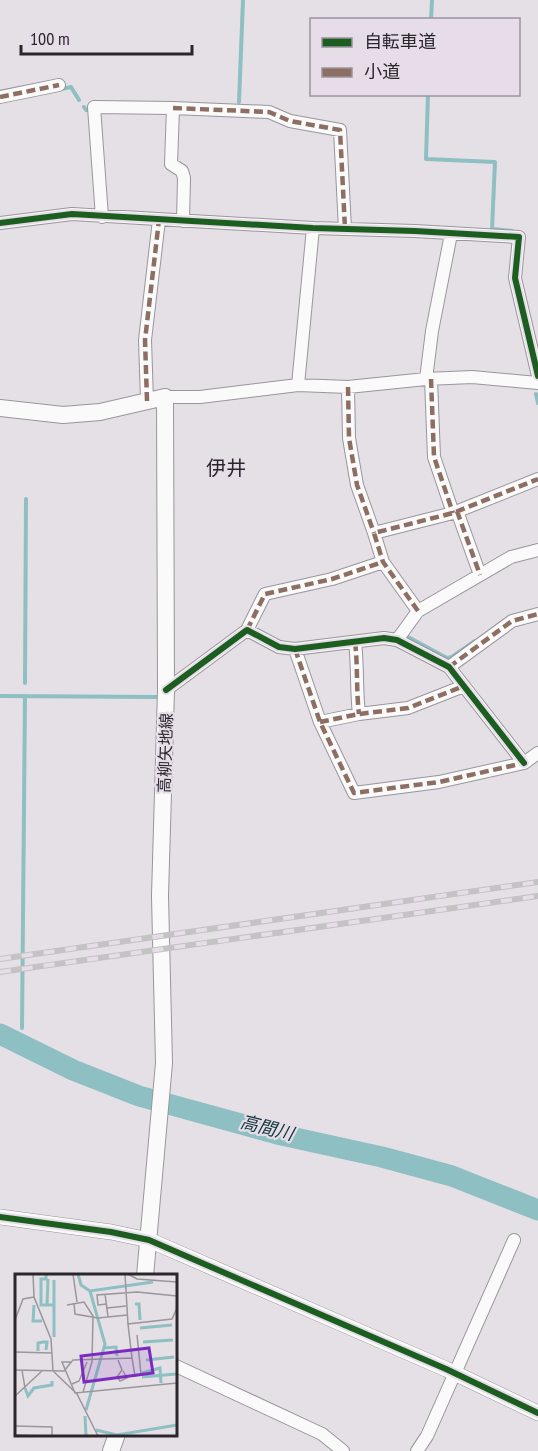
<svg xmlns="http://www.w3.org/2000/svg" width="538" height="1451" font-family="'PT Sans Narrow','Noto Sans JP',sans-serif">
	<rect width="100%" height="100%" fill="#e5e0e6"/>
	<g fill="none" stroke-linecap="round" stroke-linejoin="round">
		<path stroke="#8ebfc2" stroke-width="4" d="M431 20 432 0
			M61 89 71 87 79 100
			M428 94 426 159 495 162 492 229 512 231
			M239 102 243 0
			M84 107 86 110H90
			M536 394 538 403
			M408 637 447 658 452 657 475 641
			M25 683 26 499
			M0 696 158 697
			M22 1028 25 696"/>
		<path stroke="#8ebfc2" stroke-width="21" d="M0 1034 73 1070 139 1096 277 1134 382 1157 452 1176 538 1210"/>
		<g stroke="#99959a" stroke-width="14">
			<path id="minor" d="M0 97 59 85
				M173 108 269 112 290 121 340 130 345 229
				M102 217 94 107 173 108 171 164 182 171 184 178 183 221
				M0 223 72 214 313 228 415 231 519 237 515 278 538 376
				M426 379 432 331 451 234
				M431 379 434 457 453 513
				M298 385 313 228
				M348 387 349 438 357 485 374 533
				M165 397H200L298 385 348 387 426 379 472 377 538 383
				M147 401 145 340 159 220
				M457 511 480 575
				M418 611 383 562 374 533 453 513 538 479
				M247 630 265 594 332 579 383 562
				M397 640 418 611 511 557 538 550
				M355 642C358 666 356 689 359 714
				M295 649 320 722 354 793 439 782 524 763 538 753
				M449 667 512 621 538 614
				M166 690 247 630 279 647 295 649 384 638 397 640 449 667 524 763
				M320 722 359 714 408 708 464 686
				M176 1366 322 1434 343 1451
				M417 1451 427 1436 514 1240"/>
		</g>
		<g stroke="#99959a" stroke-width="16">
			<path id="tertiary" d="M0 1217 111 1232 149 1240 446 1369 538 1413"/>
		</g>
		<g stroke="#99959a" stroke-width="18">
			<path id="secondary" d="M0 408 63 415 100 412 165 397 166 690 160 896 164 1063 145 1276
				M111 1451 117 1434"/>
		</g>
		<use href="#minor" stroke="#fbfafb" stroke-width="12"/>
		<use href="#tertiary" stroke="#fbfafb" stroke-width="15"/>
		<use href="#secondary" stroke="#fbfafb" stroke-width="16"/>
		<g stroke="#c4c2c4" stroke-width="6">
			<path id="rail" d="M0 959 538 882
				M0 972 538 896"/>
		</g>
		<use href="#rail" stroke="#e6dde9" stroke-width="4" stroke-dasharray="11" stroke-linecap="butt"/>
		<path stroke="#8d6e63" stroke-width="4.5" stroke-dasharray="9 4.5" stroke-linecap="butt" d="M0 97 59 85
			M173 108 269 112 290 121 340 130 345 229
			M431 379 434 457 453 513
			M348 387 349 438 357 485 374 533
			M147 401 145 340 159 220
			M457 511 480 575
			M418 611 383 562 374 533 453 513 538 479
			M247 630 265 594 332 579 383 562
			M355 642C358 666 356 689 359 714
			M295 649 320 722 354 793 439 782 524 763
			M449 667 512 621 538 614
			M320 722 359 714 408 708 464 686"/>
		<g stroke="#e6dde9" stroke-width="10">
			<path id="cycleway" d="M0 223 72 214 313 228 415 231 519 237 515 278 538 376
				M166 690 247 630 279 647 295 649 384 638 397 640 449 667 524 763
				M0 1217 111 1232 149 1240 446 1369 538 1413"/>
		</g>
		<use href="#cycleway" stroke="#1b5e20" stroke-width="6"/>
	</g>
	<g text-anchor="middle" stroke-width="4.5" stroke-linejoin="round" paint-order="stroke">
		<g font-size="16" fill="#2a272c" stroke="#e6dde9">
			<text transform="translate(165 753) rotate(-88)" y="6">高柳矢地線</text>
		</g>
		<g font-size="18" font-style="italic" fill="#133839" stroke="#e6dde9">
			<text transform="translate(267 1128) rotate(14)" y="6">高間川</text>
		</g>
		<g font-size="20" fill="#2a272c" stroke="#e6dde9">
			<text x="226" y="475">伊井</text>
		</g>
	</g>
	<g transform="translate(15 1274)">
		<rect width="162" height="162" fill="#e5e0e6"/>
		<path fill="none" stroke="#8ebfc2" stroke-width="3" d="M31 0V5H26V31H39V6M63 0 66 11 75 17 138 8M120 30H124L125 46M19 31 18 47H27M32 31 33 5M125 54 157 51M39 63V32M128 68 158 66M88 74 101 73 102 82M23 77V69L28 68H32L31 76M131 86 159 83M127 99 145 94 146 109M127 103 161 100M10 114 13 122 19 114 37 111V107M71 136 90 70 75 17M70 142 71 162M81 156 102 161 162 151"/>
		<path fill="none" stroke="#9a969c" stroke-width="1.5" d="M18 0 19 23 36 65 38 97 62 120 83 162M58 0 62 28M110 0 113 50M113 0 122 5 162 8M90 20 93 43M59 29 60 40 83 44 112 41M92 30 83 31 82 21 122 18 162 22M52 31 69 28 78 42 77 88 68 118M92 34 111 32M0 46 8 25 19 23M0 78 37 79M117 84 120 102 126 100 122 61M57 88H47L60 119 162 109M0 96 49 97 58 86 117 84 113 50 157 45 162 34M7 96 10 114M102 103 105 107 112 104 108 97M102 103 107 96 103 86M57 110 64 107 72 88M0 122 27 97M0 152 37 153V162M0 161 29 162"/>
		<path fill="#7b2cbf" fill-opacity="0.15" stroke="#7b2cbf" stroke-width="3" d="M134 74 138 99 69 108 66 82Z"/>
		<rect width="162" height="162" fill="none" stroke="#2a272c" stroke-width="3"/>
	</g>
	<rect x="310" y="18" width="210" height="78" fill="#e6dde9" stroke="#9b949d" stroke-width="1.5"/>
	<rect x="322" y="38" width="30" height="9" fill="#1b5e20" stroke="#9b949d" stroke-width="1.5"/>
	<text x="364" y="48" font-size="18" fill="#2a272c">自転車道</text>
	<rect x="322" y="68" width="30" height="9" fill="#8d6e63" stroke="#9b949d" stroke-width="1.5"/>
	<text x="364" y="78" font-size="18" fill="#2a272c">小道</text>
	<path d="M21 45v9h171v-9" fill="none" stroke="#2a272c" stroke-width="3"/>
	<text x="30" y="45" font-size="18" fill="#2a272c" stroke="#e6dde9" stroke-width="4.5" paint-order="stroke">100 m</text>
</svg>
